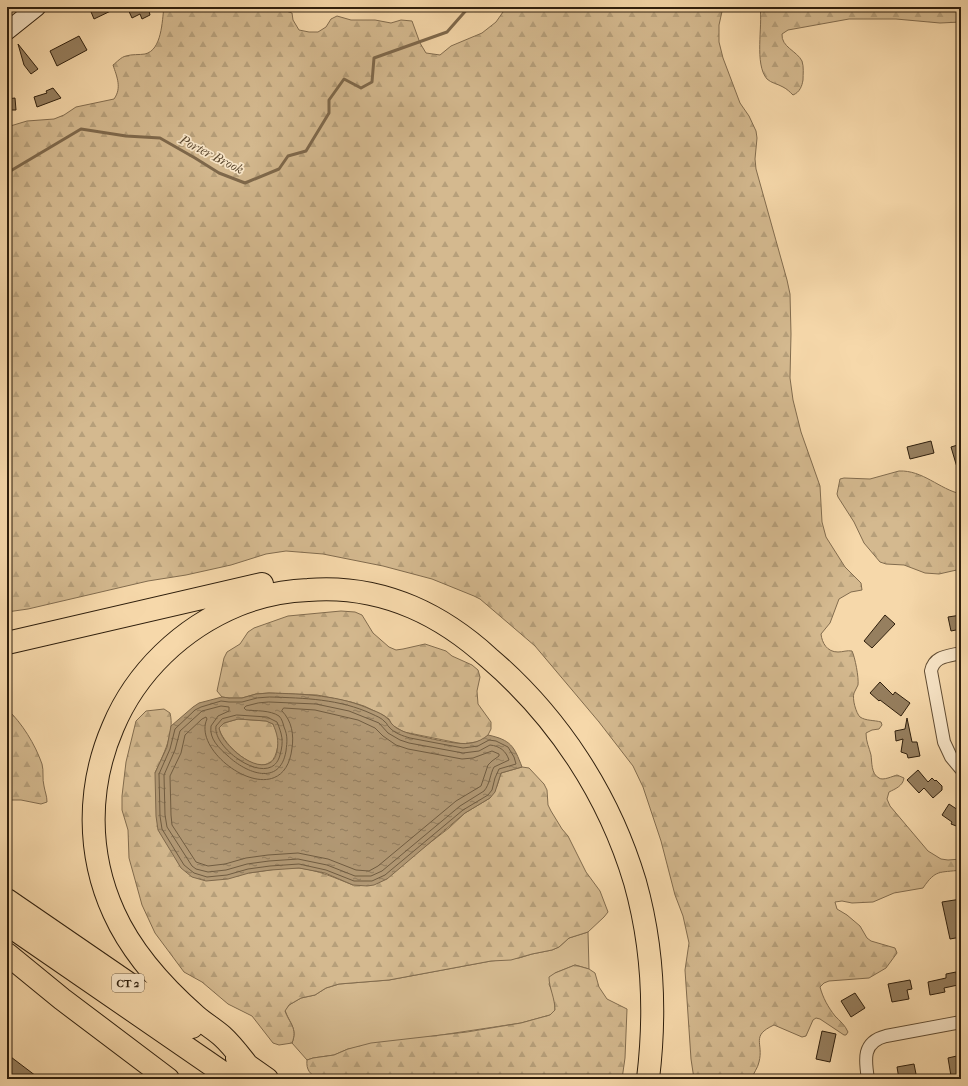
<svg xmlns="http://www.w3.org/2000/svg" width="968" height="1086" font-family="'IM FELL French Canon',serif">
	<defs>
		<pattern id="forest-firs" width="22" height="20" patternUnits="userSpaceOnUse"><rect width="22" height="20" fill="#d4b98f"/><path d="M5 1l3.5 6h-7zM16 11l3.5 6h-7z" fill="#b69f7a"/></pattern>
		<pattern id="water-ripples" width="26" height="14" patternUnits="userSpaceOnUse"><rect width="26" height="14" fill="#b29975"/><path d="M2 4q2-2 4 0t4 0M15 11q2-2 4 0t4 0" fill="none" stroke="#917c5e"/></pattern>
	</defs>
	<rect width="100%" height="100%" fill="#f6d8aa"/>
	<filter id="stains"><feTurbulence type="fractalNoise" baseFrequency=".005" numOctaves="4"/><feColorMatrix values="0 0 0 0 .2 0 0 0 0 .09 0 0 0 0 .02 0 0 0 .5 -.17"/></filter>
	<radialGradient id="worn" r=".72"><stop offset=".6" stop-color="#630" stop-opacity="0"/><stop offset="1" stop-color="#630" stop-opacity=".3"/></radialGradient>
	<path fill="#d4b98f" stroke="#826c4e" d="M588 932 589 969 575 965 555 973 549 984 554 996 555 1010 550 1015 521 1023 348 1049 334 1055 313 1058 307 1060 292 1043C298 1028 289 1023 285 1010L289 1005 301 998 315 995 326 988 339 984 389 980 491 961 519 958 532 954 552 950 559 947 569 938Z"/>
	<path fill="url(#forest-firs)" stroke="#826c4e" d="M164 7H274L292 13 293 20 299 30 309 32H318L326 27 331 19 337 16 351 20H375L391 23 401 20 412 21 420 43 426 53 440 55 451 46 482 33 496 22 503 12 502 7H723L719 25V42L723 58 740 103 749 116 756 131 757 138 755 159 756 169 787 280 790 294 791 334 790 378 793 400 801 432 820 486 822 522 826 537 845 567 861 583 862 590 851 592 839 599 830 623 821 634C822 643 827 652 838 652 843 652 847 650 852 651 855 657 859 678 858 685 857 688 855 690 854 693 852 699 856 713 860 717 866 721 874 720 881 722L882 725 879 729 872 730 866 733C866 742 869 747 871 755 872 762 871 774 879 778 883 781 893 776 897 775L904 778C903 786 895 789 889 792L887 799 890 806 928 851 941 859 948 860 961 859V870C939 873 936 869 923 888L894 893 873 902 852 903 842 901 835 902 837 909 847 915 860 926 867 938 871 941 895 948 897 953 886 968 869 978 829 981 824 983 820 987C823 998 828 1007 835 1016 840 1021 845 1025 848 1032L846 1035H844L820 1019 816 1018 813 1020 806 1036 802 1037 774 1025C750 1036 764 1043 759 1062 758 1068 753 1073 752 1079H694L691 1059 685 970 689 943 683 916 675 895 661 841 643 787 633 766 599 722 535 646 480 599 474 596 432 579 383 566 323 554 286 551 266 554 231 565 186 575 148 581 28 609 7 612V127L27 121 54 119 64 115 76 107 114 99C122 88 117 77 113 65 117 62 121 57 126 56 132 54 139 55 145 54 162 50 162 21 164 7Z
		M760 7H961V22L940 23 896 19H849L788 30 782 34C781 47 797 51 802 61 804 67 803 74 803 80 802 86 800 92 793 95 790 92 787 89 783 87 778 84 771 83 767 79 754 64 763 26 760 7Z
		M899 471C923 470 939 489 961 494V569L939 574 925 573 904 565 886 564 880 562 864 543 854 522 838 497 837 494 840 479 844 478 870 479Z
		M341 611 355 612 362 615 373 633 389 647 396 650 403 649 425 644 446 651 452 656 472 665 478 670 480 677 477 691 478 704 491 722V729L488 735 483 740 476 742 463 744 404 732 392 725 389 719 383 715 364 706 351 702 317 695 269 693 256 694 242 698H229L222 697 217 691 224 658 227 652 240 644 248 632 254 628 288 616Z
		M7 709C22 723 35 744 42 764 44 771 42 779 44 786 45 792 47 796 47 802L41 804 21 800H7V759C14 750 8 741 7 731 7 724 7 716 7 709Z
		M164 709 170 713C175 733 163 755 155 773L249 873C265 871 283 867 299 868 318 870 335 878 353 885L414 855 449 828 465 813 490 798 497 786 501 773 522 767 529 768 544 784 547 790 548 805 551 811 562 829 568 836 586 872 600 891 608 912 604 917 588 932 569 938 559 947 552 950 532 954 511 960 491 961 389 980 339 984 326 988 315 995 301 998 289 1005 285 1011C289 1023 298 1028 292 1043L279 1045 273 1043 252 1016 228 1004 202 982 184 972 155 933 142 905 129 858 128 830 122 810V796L126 762 136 721 146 711Z
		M238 719 267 721 273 724C275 728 277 732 278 736 279 739 278 742 278 745 276 756 273 766 259 765 245 763 222 742 219 728L224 723Z
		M575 965 589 969 595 973 599 987 607 999 627 1009 625 1058 622 1079H318C310 1074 306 1070 307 1060L313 1058 334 1055 348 1049 371 1043 467 1032 521 1023 550 1015 555 1010C555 998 549 988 549 977L555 973Z"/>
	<path fill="url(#water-ripples)" stroke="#7e684b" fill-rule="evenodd" d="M269 693C304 694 340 695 372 710 378 712 384 715 388 719 392 723 388 720 392 724 396 729 404 732 411 734 425 737 458 746 471 743 478 742 483 739 488 735 511 740 514 746 522 767L501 773 495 792 490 798 465 813 387 879 374 885 367 886 353 885 325 873 299 868 271 870 249 873 228 879 206 881 192 877 181 868 158 830 156 816 155 773 167 747 171 726 193 707 199 703 222 697 229 698H242L256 694ZM238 719 266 721 273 724C277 734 279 740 277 751 270 785 222 748 219 728L224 723Z"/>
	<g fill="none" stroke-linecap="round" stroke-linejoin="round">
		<path stroke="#705c41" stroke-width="1" d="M270 697C304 698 340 699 372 714 376 716 382 718 385 722 388 724 386 724 389 727 394 733 403 736 410 738L463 748 478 746 489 740 496 741 508 747 514 757 516 764 499 769 495 778 492 790 488 795 463 810 385 875 372 881H354L326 870 299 864 270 866 248 869 227 875 207 877 194 873 184 865 162 829 160 816 159 774 170 749 175 729 195 710 201 707 221 701 229 702H242L257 698Z
			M269 702 316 704 349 711 379 723 388 733 400 740 409 743 463 753 479 751 490 745C500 746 506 751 509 760L494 767C490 774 490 784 484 791L460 806 382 871 371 876H355L327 865 298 859 269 861 247 864 226 870 208 872 196 869 192 866 167 827 165 815 164 775 175 750 180 731 202 711 221 706 229 707V711L218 716 211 726C209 739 219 748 228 756 246 773 280 787 286 751 287 742 288 736 284 727 283 723 282 719 279 716 270 710 256 711 246 710L244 708 246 706 258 703Z
			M284 708 315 710 358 720 375 728 383 736 396 745 408 749 462 759 473 758 492 751 499 754V756L492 761 488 765 481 786 456 801 378 866 369 871 356 870 328 859 298 853 268 855 246 858 225 864 208 866 196 862 172 825 171 815 170 776 181 753 185 735 202 719 206 717 207 719C190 755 284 818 292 748 294 735 292 721 282 711Z
			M237 715 267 717 277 722C282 734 284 741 280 755 271 790 212 749 216 726L222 719Z"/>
		<path stroke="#7e684b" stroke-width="3" d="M7 173 81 129 126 136 160 138 195 158 219 173 245 183 279 169 288 156 306 151 329 113V100L344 79 361 88 372 82 374 58 447 32 469 7"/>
	</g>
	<path fill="#967f5f" stroke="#2f1f0d" d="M89 7H119L94 19Z
		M127 7H158L149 11 150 15 142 19 140 14 132 18Z
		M79 36 87 50 57 66 50 51Z
		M18 44 38 69 31 74 24 65Z
		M53 88 61 98 37 107 34 97 47 93 46 91Z
		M15 98 16 110H7V99Z
		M931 441 934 453 910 459 907 447Z
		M961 444V473L959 474 951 447Z
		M885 615 895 624 872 648 864 641Z
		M961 615V629L951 631 948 617Z
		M880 682 893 695 895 692 910 703 901 716 880 700 879 701 870 693Z
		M907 718 912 742H917L920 756 908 758 907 754 901 752 903 739 896 741 895 731 905 729Z
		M918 770 928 782 932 778 935 781 936 780 942 786V790L933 798 924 788 919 793 907 780Z
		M949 804 961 812V821L959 827 951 824 952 822 942 815Z
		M961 899V937L950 939 942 902Z
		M956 972 958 985 944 988 945 992 930 995 928 982 946 978V974Z
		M910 980 912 989 907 990 909 999 892 1002 888 984Z
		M855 993 865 1008 851 1017 841 1001Z
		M822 1031 836 1034 830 1062 816 1059Z
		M7 1054 40 1079H7Z
		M961 1055V1074L951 1076 948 1058Z
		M914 1064 917 1079H899L897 1067Z"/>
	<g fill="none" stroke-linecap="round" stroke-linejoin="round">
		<g stroke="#614d34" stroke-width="14">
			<path id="street" d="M961 653C948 656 934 656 931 671L944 742 951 757 961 769
				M868 1079C865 1060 862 1042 886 1036L961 1022"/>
		</g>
		<g stroke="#2f1f0d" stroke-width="19">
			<path id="secondary" d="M7 31 37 7"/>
		</g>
		<g stroke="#2f1f0d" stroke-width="24">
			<path id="highway" d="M7 643 262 584
				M7 900 192 1027
				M7 924 232 1079
				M7 954 62 999 168 1079
				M237 1058 267 1079
				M248 1066C240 1056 232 1045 222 1036 214 1029 204 1023 196 1016 163 987 132 953 114 913 87 854 87 787 113 727 136 672 182 628 238 605 260 596 284 591 308 590 344 587 379 593 412 607 440 619 466 637 489 658 558 717 609 795 635 882 653 946 656 1013 648 1079"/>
		</g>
		<use href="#street" stroke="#f9e6c8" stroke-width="12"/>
		<use href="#secondary" stroke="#f9e6c8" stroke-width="17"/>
		<use href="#highway" stroke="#f6d8aa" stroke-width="22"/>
	</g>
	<g text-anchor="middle" stroke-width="3.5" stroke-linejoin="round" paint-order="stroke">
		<rect fill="#f9e6c8" stroke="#6c5b45" stroke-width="1" x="112" y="974" width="32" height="18" rx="3"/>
		<g font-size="11" font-weight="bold" fill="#2f1f0d">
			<text x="128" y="987">CT 2</text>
		</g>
		<g font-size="13" font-style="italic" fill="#5d4a31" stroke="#f9e6c8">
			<text transform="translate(212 154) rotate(27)" y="5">Porter Brook</text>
		</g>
	</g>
	<rect width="968" height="1086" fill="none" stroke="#f6d8aa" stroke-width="24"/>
	<rect x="8" y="8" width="952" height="1070" fill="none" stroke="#2f1f0d" stroke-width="2"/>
	<rect x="12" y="12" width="944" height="1062" fill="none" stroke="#2f1f0d"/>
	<rect width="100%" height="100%" filter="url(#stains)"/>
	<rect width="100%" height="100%" fill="url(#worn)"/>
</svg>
